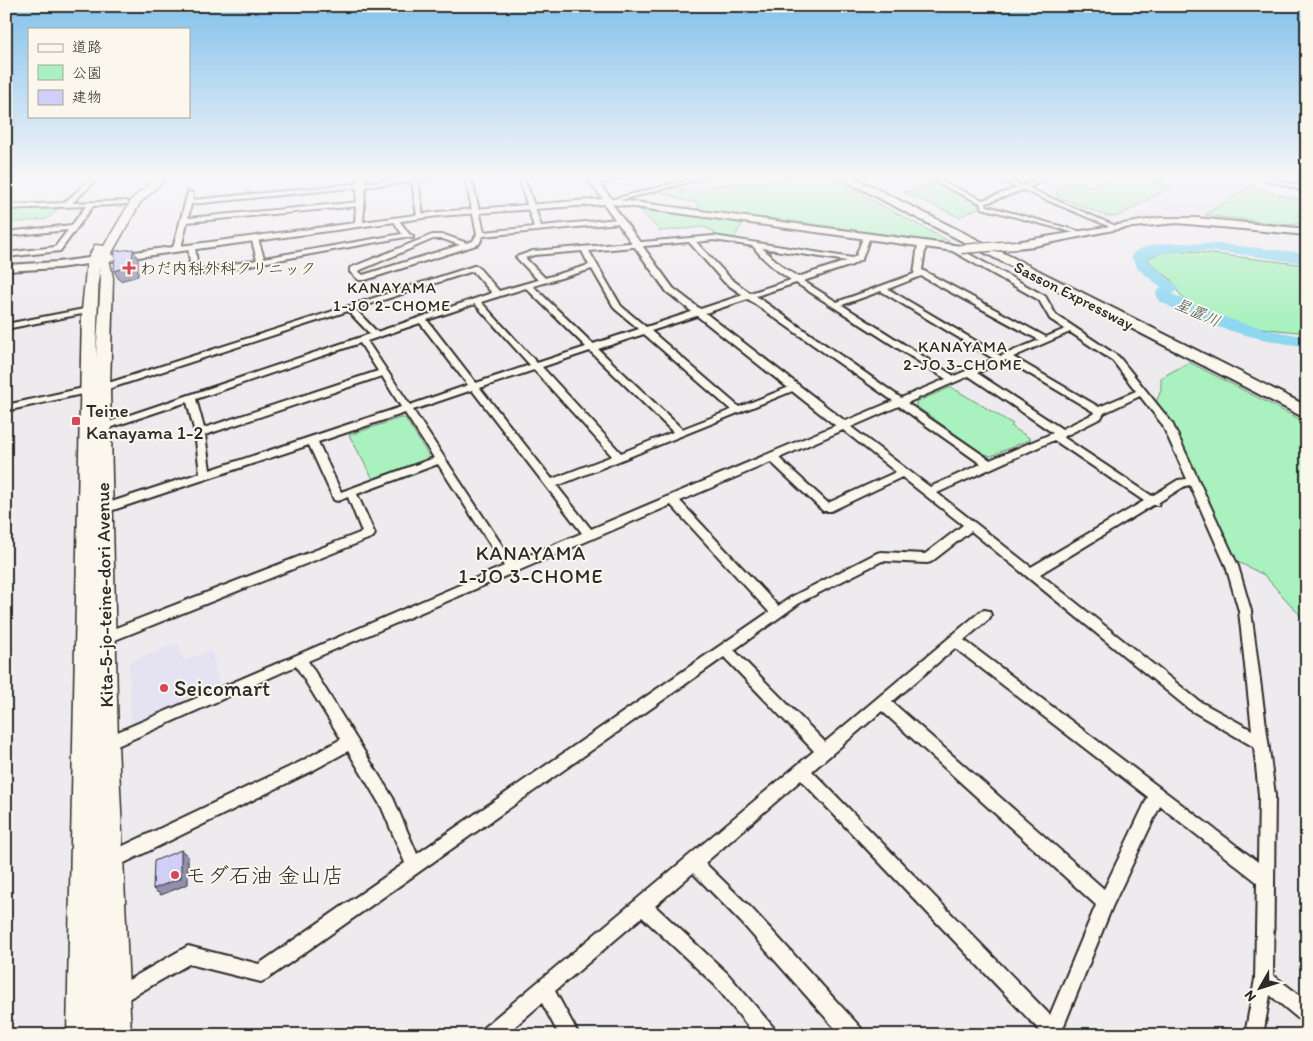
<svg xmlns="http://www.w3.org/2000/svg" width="1313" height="1041" font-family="Itim,'Klee One',sans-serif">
	<rect width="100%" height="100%" fill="#eeebef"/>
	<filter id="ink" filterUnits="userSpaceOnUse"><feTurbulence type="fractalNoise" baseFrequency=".02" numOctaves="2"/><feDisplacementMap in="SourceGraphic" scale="10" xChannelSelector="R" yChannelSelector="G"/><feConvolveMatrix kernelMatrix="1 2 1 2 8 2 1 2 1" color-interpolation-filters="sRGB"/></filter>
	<g filter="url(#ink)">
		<path fill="#e5e2f1" d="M1054 176H1199L1121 218 1105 217 1053 196 1042 182Z
			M1205 176H1219L1307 201V228L1189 218 1135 219 1143 210Z
			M179 643 183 661 211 650 220 688 131 725 129 662Z"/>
		<path fill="#a9f1be" stroke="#6a8e74" d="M795 176H827L954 244 698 210 699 203 682 200 659 191 676 187 684 191C720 182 758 184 795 176Z
			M1113 176H1139L1173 186 1118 216H1106L1057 196 1056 188 1062 189 1061 186 1073 181 1092 187Z
			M935 183 973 200 979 208 959 217 904 192Z
			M1250 186 1307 202V213L1298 215 1307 219V223L1288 225 1205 215Z
			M59 208 47 219 9 223 10 220 6 216V209Z
			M640 210 743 223 734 238 716 236 713 231 704 227 660 231Z
			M1188 251 1307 265V333C1265 328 1206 327 1178 292 1175 289 1175 284 1172 281 1164 272 1157 273 1147 258L1165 252Z
			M1189 362 1307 423V623L1264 575 1234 560C1210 504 1187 456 1155 405L1161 390V378Z
			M951 387 1013 424 1011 426 1031 439 991 456 982 453 916 406V402Z
			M400 418H405L429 456 427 459 373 479 349 435Z"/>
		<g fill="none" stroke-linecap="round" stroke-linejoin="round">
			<path fill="#8ed7f0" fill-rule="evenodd" d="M1174 243 1220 244 1307 253V263C1259 259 1193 241 1147 258L1153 266 1176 285 1178 288 1173 294C1215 318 1259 329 1307 337V347C1254 339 1204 327 1158 300L1156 293 1161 287 1138 269 1131 256C1139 245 1161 244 1174 243Z"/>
			<g stroke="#2b2b2b" stroke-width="4">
				<path id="minor" d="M94 176H101L72 203 126 201 128 202V204L93 206 60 251 6 257V253L55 247 68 230 6 236V232L72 225 86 206 6 209V205L64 203Z
					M432 176H453L418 181 423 216 420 218 417 216 412 182 191 204 188 218 360 202 363 204 360 206 187 222 181 248 177 250 173 248 188 192 193 193 192 200Z
					M465 176H471L484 232 534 227 518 176H524L541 226 619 219 622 221 619 223 483 236 479 244 365 280H359L350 272V268L432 235H444L467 243 473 241 477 234ZM433 239H443L460 245 363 275 358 271Z
					M619 176H630L595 185 592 183Z
					M702 176H712L609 203 606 201Z
					M922 176H930L983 200 1017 188 991 176H999L1023 186 1043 176H1051L1028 188 1118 227 1113 228 1023 190 986 203 987 206 1089 234 1083 235 982 208 980 203Z
					M1254 176H1264L1307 188V192Z
					M396 218 398 219 409 234 413 236V238L405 237 195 275 191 273 188 245 195 247 198 270 257 260 251 237 258 239 264 258 402 234 393 220Z
					M864 235 870 236 862 259 852 265 803 281 837 302 914 274 918 244 922 242 926 244 922 270 1046 337 1065 329 1050 319 1039 300 949 249 956 247 1045 296 1056 315 1119 357 1172 423 1238 566 1251 611 1275 795 1273 975 1307 1001V1022L1300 1020 1270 995 1263 1035H1245L1255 979 1257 882 1160 806 1112 907 1063 1028 1066 1035H1042V1033L801 780 705 863 753 910 861 1028 863 1035H841L741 922 693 873 655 906 727 973 774 1028 776 1035H755L715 985 642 917 555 991 579 1035H559L542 1003 505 1035H481L483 1028 814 751 724 657 267 979 261 982 189 964 123 1002 117 1005 111 1002 108 996 111 990 188 946 259 964 405 863 382 808 348 751 310 772 116 867 110 869 104 867 102 861 104 855 300 762 341 739 296 666 106 751 101 749 99 744 101 739 504 566 438 464 357 494 375 534 373 537 110 642 105 643 100 642 99 638 100 634 362 532 348 497 338 501 334 500 309 445 107 512H99L97 509 99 506 200 473 195 433 187 402 106 429H100L98 427 100 425 370 334 348 311 105 390H99V386L474 266H477L499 291 538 280 516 257 533 251 714 236 852 258 856 256ZM714 240 753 246C763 260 777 271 791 280L750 293 730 278 696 242ZM689 242 724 282 743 295 646 327 621 306 589 251ZM762 248 847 261 798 277 784 268ZM582 251 589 265 545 278 525 258 534 255ZM592 269 615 309 639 329 593 344 533 286ZM473 271 492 293 377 332 355 309ZM921 276 1039 340 1001 356 888 289ZM796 283 946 379 901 398 756 296ZM526 288 586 347 537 363 481 302ZM881 291 994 359 954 376 842 305ZM748 299 893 401 591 529 557 486 800 388 795 385 792 386 739 407 651 331ZM475 304 530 365 476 383 427 320ZM420 323 468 385 410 405 367 341ZM1070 332 1113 361 1136 391 1099 407 1013 357ZM644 334 731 410 682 429 598 349ZM360 343 378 371 204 428 196 399ZM590 351 673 432 621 453 542 367ZM1006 360 1094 412 1093 414 1062 429 977 373ZM534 370 612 456 552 479 480 388ZM382 376 401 407 210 470 205 435ZM969 376 1053 433 990 460 907 403ZM472 390 582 533 513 562 413 410ZM1140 396 1162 424 1187 479 1178 480 1152 496 1063 437 1101 418 1104 413ZM899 406 981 464 930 487 851 427ZM405 413 434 458 341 492 318 442ZM843 430 896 472 828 503 779 458ZM1054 440 1144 501 1031 567 937 493ZM771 462 823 511H831L902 477 963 525 925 554 881 552 877 553 793 596 778 606 680 501ZM1190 485 1226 566 1239 611 1252 730 1199 701 1040 574 1153 505H1158L1159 502 1185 486ZM671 505 769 612 417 854 393 798 308 661ZM971 531 1189 709 1254 747 1259 795 1258 862 964 640 989 619 991 615 989 611 985 610 981 611 825 742 734 650 801 602 882 561 927 563 931 562ZM955 648 1148 797 1104 889 892 702ZM882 711 1096 905 1050 1015 812 771Z
					M89 308H92V312L6 329V324Z
					M88 387 93 390 91 392 6 411V405Z"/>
			</g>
			<g stroke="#2b2b2b" stroke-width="4">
				<path id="tertiary" d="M358 176H366L363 222 438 212 603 199 585 176H593L612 199 961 246 965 249 961 252 612 204 673 288 849 424 851 427 849 430H841L667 292 604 204 438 216 58 268 6 271V265L58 262 355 223Z
					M1159 218H1196L1307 229V235L1177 223 1123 228 1034 246 1016 248 1012 245 1016 242Z"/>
			</g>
			<g stroke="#2b2b2b" stroke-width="3">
				<path id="trunk" d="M158 176H169L140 203 109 258 113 278 110 388 118 744 131 1035H99V996V1035H67L82 310 87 260 95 245 104 246 132 199ZM99 268 101 278 96 358Z"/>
			</g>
			<g stroke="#2b2b2b" stroke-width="4">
				<path id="motorway" d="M836 176H851L1307 406V419Z"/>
			</g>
			<use href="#minor" fill="#fbf7ec" fill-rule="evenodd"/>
			<use href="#tertiary" fill="#fbf7ec" fill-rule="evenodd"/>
			<use href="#trunk" fill="#fbf7ec" fill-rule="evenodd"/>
			<use href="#motorway" fill="#fbf7ec" fill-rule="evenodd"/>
			<g stroke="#2b2b2b" stroke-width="11" stroke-linecap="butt">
				<path id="tertiary-bridge" d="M961 249 1016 245"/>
			</g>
			<use href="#tertiary-bridge" stroke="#fbf7ec" stroke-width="8"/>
		</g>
		<path fill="#9290ad" stroke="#2b2b2b" d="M133 249 138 259V276L120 281 114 271Z
			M181 850 188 856V884L161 895 153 889Z"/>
		<path fill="#d1cef7" stroke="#2b2b2b" d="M133 249 132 266 114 271 115 251Z
			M181 850V878L153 889 154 861Z"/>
	</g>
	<linearGradient id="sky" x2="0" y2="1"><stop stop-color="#84c2eb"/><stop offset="0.55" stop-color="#f7f6f8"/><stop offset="1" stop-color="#f7f6f8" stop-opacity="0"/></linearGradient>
	<rect width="1313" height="322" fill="url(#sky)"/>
	<g fill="#d1495b" stroke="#fbf7ec" stroke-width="2">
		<path d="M126.5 260.5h5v5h5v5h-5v5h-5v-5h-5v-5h5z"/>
		<rect x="71" y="416" width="10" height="10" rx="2.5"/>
		<circle cx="164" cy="688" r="5"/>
		<circle cx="175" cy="875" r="5"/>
	</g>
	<g text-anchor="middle" stroke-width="4" stroke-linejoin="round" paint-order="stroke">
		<g font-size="16" fill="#2b2b2b" stroke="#fbf7ec" text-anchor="start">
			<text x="140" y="274">わだ内科外科クリニック</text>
		</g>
		<g font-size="16" letter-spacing="1" fill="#2b2b2b" stroke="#fbf7ec">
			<text x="392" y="293">KANAYAMA<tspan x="392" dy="18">1-JO 2-CHOME</tspan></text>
			<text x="963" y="352">KANAYAMA<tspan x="963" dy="18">2-JO 3-CHOME</tspan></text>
		</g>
		<g font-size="16" fill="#2b2b2b" stroke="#fbf7ec">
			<text transform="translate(1074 295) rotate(27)" y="6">Sasson Expressway</text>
		</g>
		<g font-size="16" font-style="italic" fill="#44565c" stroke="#fbf7ec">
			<text transform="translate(1198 312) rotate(24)" y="6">星置川</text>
		</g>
		<g font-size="19" fill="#2b2b2b" stroke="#fbf7ec" text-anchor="start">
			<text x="86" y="417">Teine<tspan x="86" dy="22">Kanayama 1-2</tspan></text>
		</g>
		<g font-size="19" fill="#2b2b2b" stroke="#fbf7ec">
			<text transform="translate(104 595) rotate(-91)" y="7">Kita-5-jo-teine-dori Avenue</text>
		</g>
		<g font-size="20" letter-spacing="1" fill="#2b2b2b" stroke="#fbf7ec">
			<text x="531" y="560">KANAYAMA<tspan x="531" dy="23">1-JO 3-CHOME</tspan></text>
		</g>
		<g font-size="22" fill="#2b2b2b" stroke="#fbf7ec" text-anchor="start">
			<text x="174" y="696">Seicomart</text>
			<text x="185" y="883">モダ石油 金山店</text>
		</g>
	</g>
	<rect width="1313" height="1041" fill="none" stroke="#fbf7ec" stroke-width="25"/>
	<rect x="12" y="12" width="1288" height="1016" fill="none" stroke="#2b2b2b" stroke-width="2" filter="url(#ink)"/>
	<rect x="28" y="28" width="162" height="90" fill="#fbf7ec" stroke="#a8a59f"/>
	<rect x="38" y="44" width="25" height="8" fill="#fbf7ec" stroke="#a8a59f"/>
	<text x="72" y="52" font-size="15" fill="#2b2b2b">道路</text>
	<rect x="38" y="65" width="25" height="15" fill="#a9f1be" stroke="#a8a59f"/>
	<text x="72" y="78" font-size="15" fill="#2b2b2b">公園</text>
	<rect x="38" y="90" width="25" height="15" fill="#d1cef7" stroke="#a8a59f"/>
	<text x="72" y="102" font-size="15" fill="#2b2b2b">建物</text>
	<g transform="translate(1260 988) rotate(231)" stroke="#fbf7ec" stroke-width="4" paint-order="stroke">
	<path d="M0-4L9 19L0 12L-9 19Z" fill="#2b2b2b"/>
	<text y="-8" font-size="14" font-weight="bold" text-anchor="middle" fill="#2b2b2b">N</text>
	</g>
</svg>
